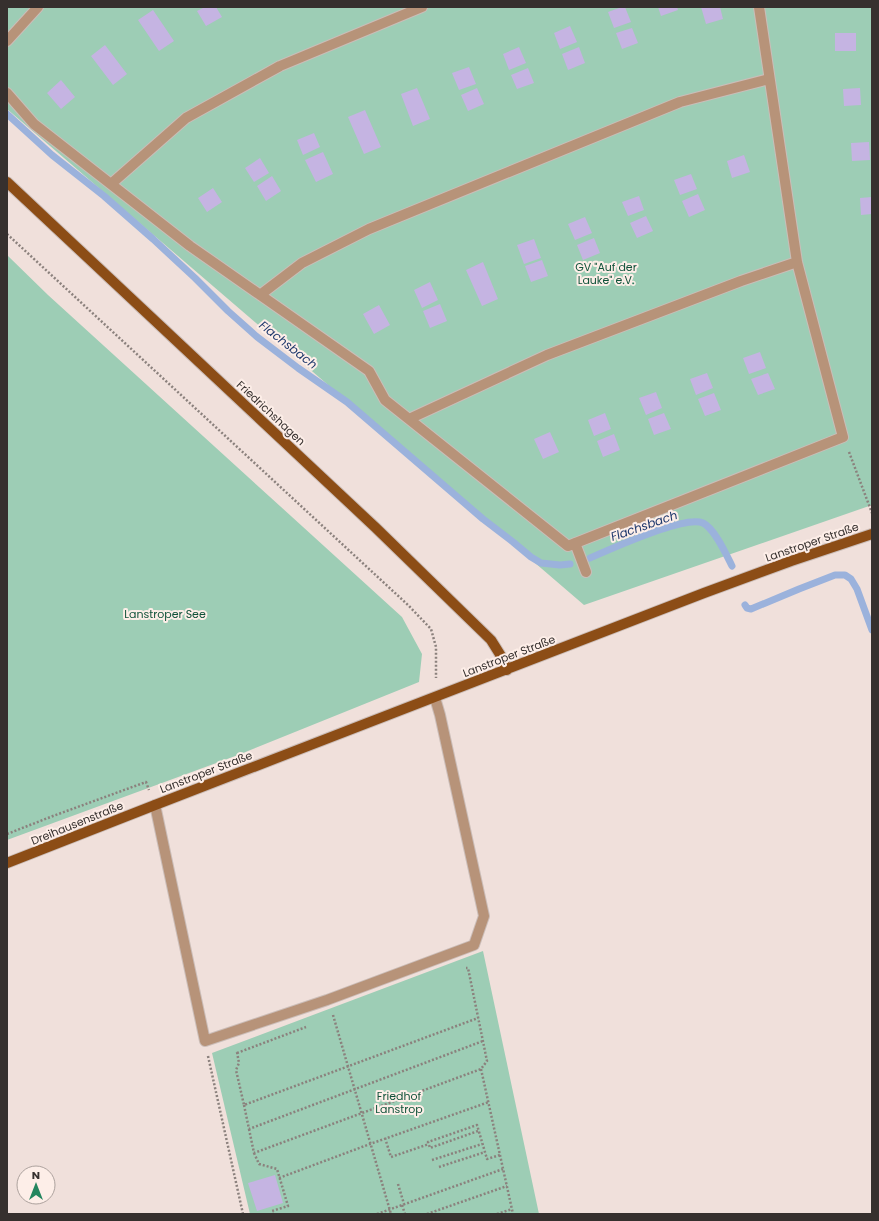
<svg xmlns="http://www.w3.org/2000/svg" width="879" height="1221" font-family="Poppins,sans-serif">
	<rect width="100%" height="100%" fill="#f0e0db"/>
	<path fill="#9dcdb5" d="M7 7H872V505L584 605 7 109Z
		M7 255 48 295 402 617 422 654 419 682 238 755 7 840Z
		M483 951 539 1214H250L212 1053Z"/>
	<g fill="none" stroke-linecap="round" stroke-linejoin="round">
		<path stroke="#9bb2dc" stroke-width="7" d="M7 114 52 155 104 196 153 239 195 278 228 311 256 336 298 368 347 402 483 519 513 542 531 557 541 563 560 565 570 564
			M590 558C611 549 684 515 703 523 715 529 726 554 732 566
			M745 605 747 608 751 609 799 589 835 575H845L851 579 857 589 872 630"/>
	</g>
	<path fill="#c5b4e2" d="M205 7H216L222 17 206 26 197 11Z
		M622 7H625L631 22 614 28 608 12Z
		M658 7H677L678 10 661 16Z
		M701 7H720L723 19 706 24Z
		M153 10 174 41 159 51 138 20Z
		M570 26 577 42 560 49 554 33Z
		M632 28 638 43 622 49 616 33Z
		M835 33H856V51H835Z
		M105 45 127 74 113 85 91 56Z
		M519 47 526 63 509 70 503 54Z
		M579 47 585 63 568 70 562 54Z
		M469 67 476 84 459 90 452 73Z
		M528 68 534 83 517 89 511 75Z
		M61 80 75 97 61 109 47 93Z
		M417 88 430 119 413 126 401 94Z
		M477 88 484 104 468 111 461 95Z
		M860 88 861 105 844 106 843 89Z
		M365 110 381 147 364 154 348 117Z
		M314 133 320 147 303 155 297 140Z
		M869 142 870 160 852 161 851 143Z
		M323 152 333 174 316 182 305 160Z
		M744 155 750 172 732 178 727 161Z
		M260 158 269 173 254 182 245 168Z
		M691 174 697 189 680 195 674 180Z
		M272 176 281 191 266 201 257 186Z
		M213 188 222 202 207 212 198 198Z
		M698 194 705 210 689 217 682 201Z
		M639 196 644 210 628 216 622 202Z
		M872 197V214L861 215 860 198Z
		M646 216 653 231 637 238 630 223Z
		M585 217 592 233 575 240 568 224Z
		M594 238 600 253 583 260 577 245Z
		M534 239 541 258 524 264 517 245Z
		M542 260 548 276 531 282 525 266Z
		M483 262 498 299 482 306 466 270Z
		M430 282 438 300 422 308 414 290Z
		M440 304 447 321 430 328 423 311Z
		M379 305 390 325 374 334 363 314Z
		M760 352 766 368 749 374 743 358Z
		M707 373 713 388 696 395 690 379Z
		M768 373 775 389 758 395 751 379Z
		M656 392 662 408 646 415 639 398Z
		M714 393 721 410 705 416 698 399Z
		M605 413 611 429 594 436 588 420Z
		M664 413 671 429 654 435 648 419Z
		M550 432 559 452 543 459 534 439Z
		M614 434 620 450 603 457 597 441Z
		M275 1175 283 1203 257 1211 248 1183Z"/>
	<g fill="none" stroke-linecap="round" stroke-linejoin="round">
		<g stroke="#cbbdb8" stroke-width="12">
			<path id="minor" d="M7 41 38 7
				M7 93 34 124 190 246 369 371 385 400 568 546 843 437 797 262 759 7
				M111 184 186 118 280 66 422 7
				M260 295 302 263 369 229 680 102 769 79
				M409 419 547 355 741 281 797 262
				M575 543 586 572
				M155 805 205 1041 327 1000 474 945 484 916 440 715 435 698"/>
		</g>
		<g stroke="#cbbdb8" stroke-width="12">
			<path id="major" d="M7 182 376 528 491 640 501 656 507 670
				M7 863 155 805 704 593 791 561 872 534"/>
		</g>
		<path stroke="#8b817d" stroke-width="2.5" stroke-dasharray="2 2" stroke-linecap="butt" d="M7 234 408 605 431 629 436 647V678
			M849 452 872 513
			M7 834 53 816 146 782 149 790
			M333 1015 391 1214
			M237 1052 239 1063 236 1070 244 1105 478 1018
			M237 1053 306 1027
			M208 1056 243 1214
			M481 1069 513 1214
			M244 1105 249 1129 483 1041
			M249 1129 254 1153 481 1069 487 1061 468 968H466
			M478 1131 430 1148 428 1142 477 1125 487 1159 500 1155
			M385 1138 391 1157 429 1144
			M254 1153 259 1164 277 1169 288 1206 272 1211 273 1214
			M432 1160 482 1144
			M439 1167 485 1152
			M279 1178 370 1144 489 1102
			M398 1184 404 1204
			M402 1205 405 1214
			M377 1214 503 1169
			M427 1214 507 1186
			M497 1214 512 1209"/>
		<use href="#minor" stroke="#b79379" stroke-width="10"/>
		<use href="#major" stroke="#8c4d16" stroke-width="10"/>
	</g>
	<g text-anchor="middle" stroke-width="4" stroke-linejoin="round" paint-order="stroke">
		<g font-size="11" fill="#0f5239" stroke="#fdeee8">
			<text x="606" y="271">GV "Auf der<tspan x="606" dy="13">Lauke" e.V.</tspan></text>
			<text x="165" y="618">Lanstroper See</text>
			<text x="399" y="1100">Friedhof<tspan x="399" dy="13">Lanstrop</tspan></text>
		</g>
		<g font-size="11" fill="#36302e" stroke="#fdeee8">
			<text transform="translate(271 413) rotate(43)" y="4">Friedrichshagen</text>
			<text transform="translate(812 542) rotate(-19)" y="4">Lanstroper Straße</text>
			<text transform="translate(509 656) rotate(-21)" y="4">Lanstroper Straße</text>
			<text transform="translate(206 772) rotate(-21)" y="4">Lanstroper Straße</text>
			<text transform="translate(77 823) rotate(-22)" y="4">Dreihausenstraße</text>
		</g>
		<g font-size="12" font-style="italic" fill="#1e386c" stroke="#fdeee8">
			<text transform="translate(288 345) rotate(38)" y="4">Flachsbach</text>
			<text transform="translate(644 526) rotate(-19)" y="4">Flachsbach</text>
		</g>
	</g>
	<rect width="879" height="1221" fill="none" stroke="#36302e" stroke-width="16"/>
	<g transform="translate(36 1185)"><circle r="19" fill="#fdeee8" stroke="#ada29e"/>
	<path d="M0-3L7 15L0 10L-7 15Z" fill="#24865f"/>
	<text y="-6" font-size="11" font-weight="bold" text-anchor="middle" fill="#36302e">N</text>
	</g>
</svg>
